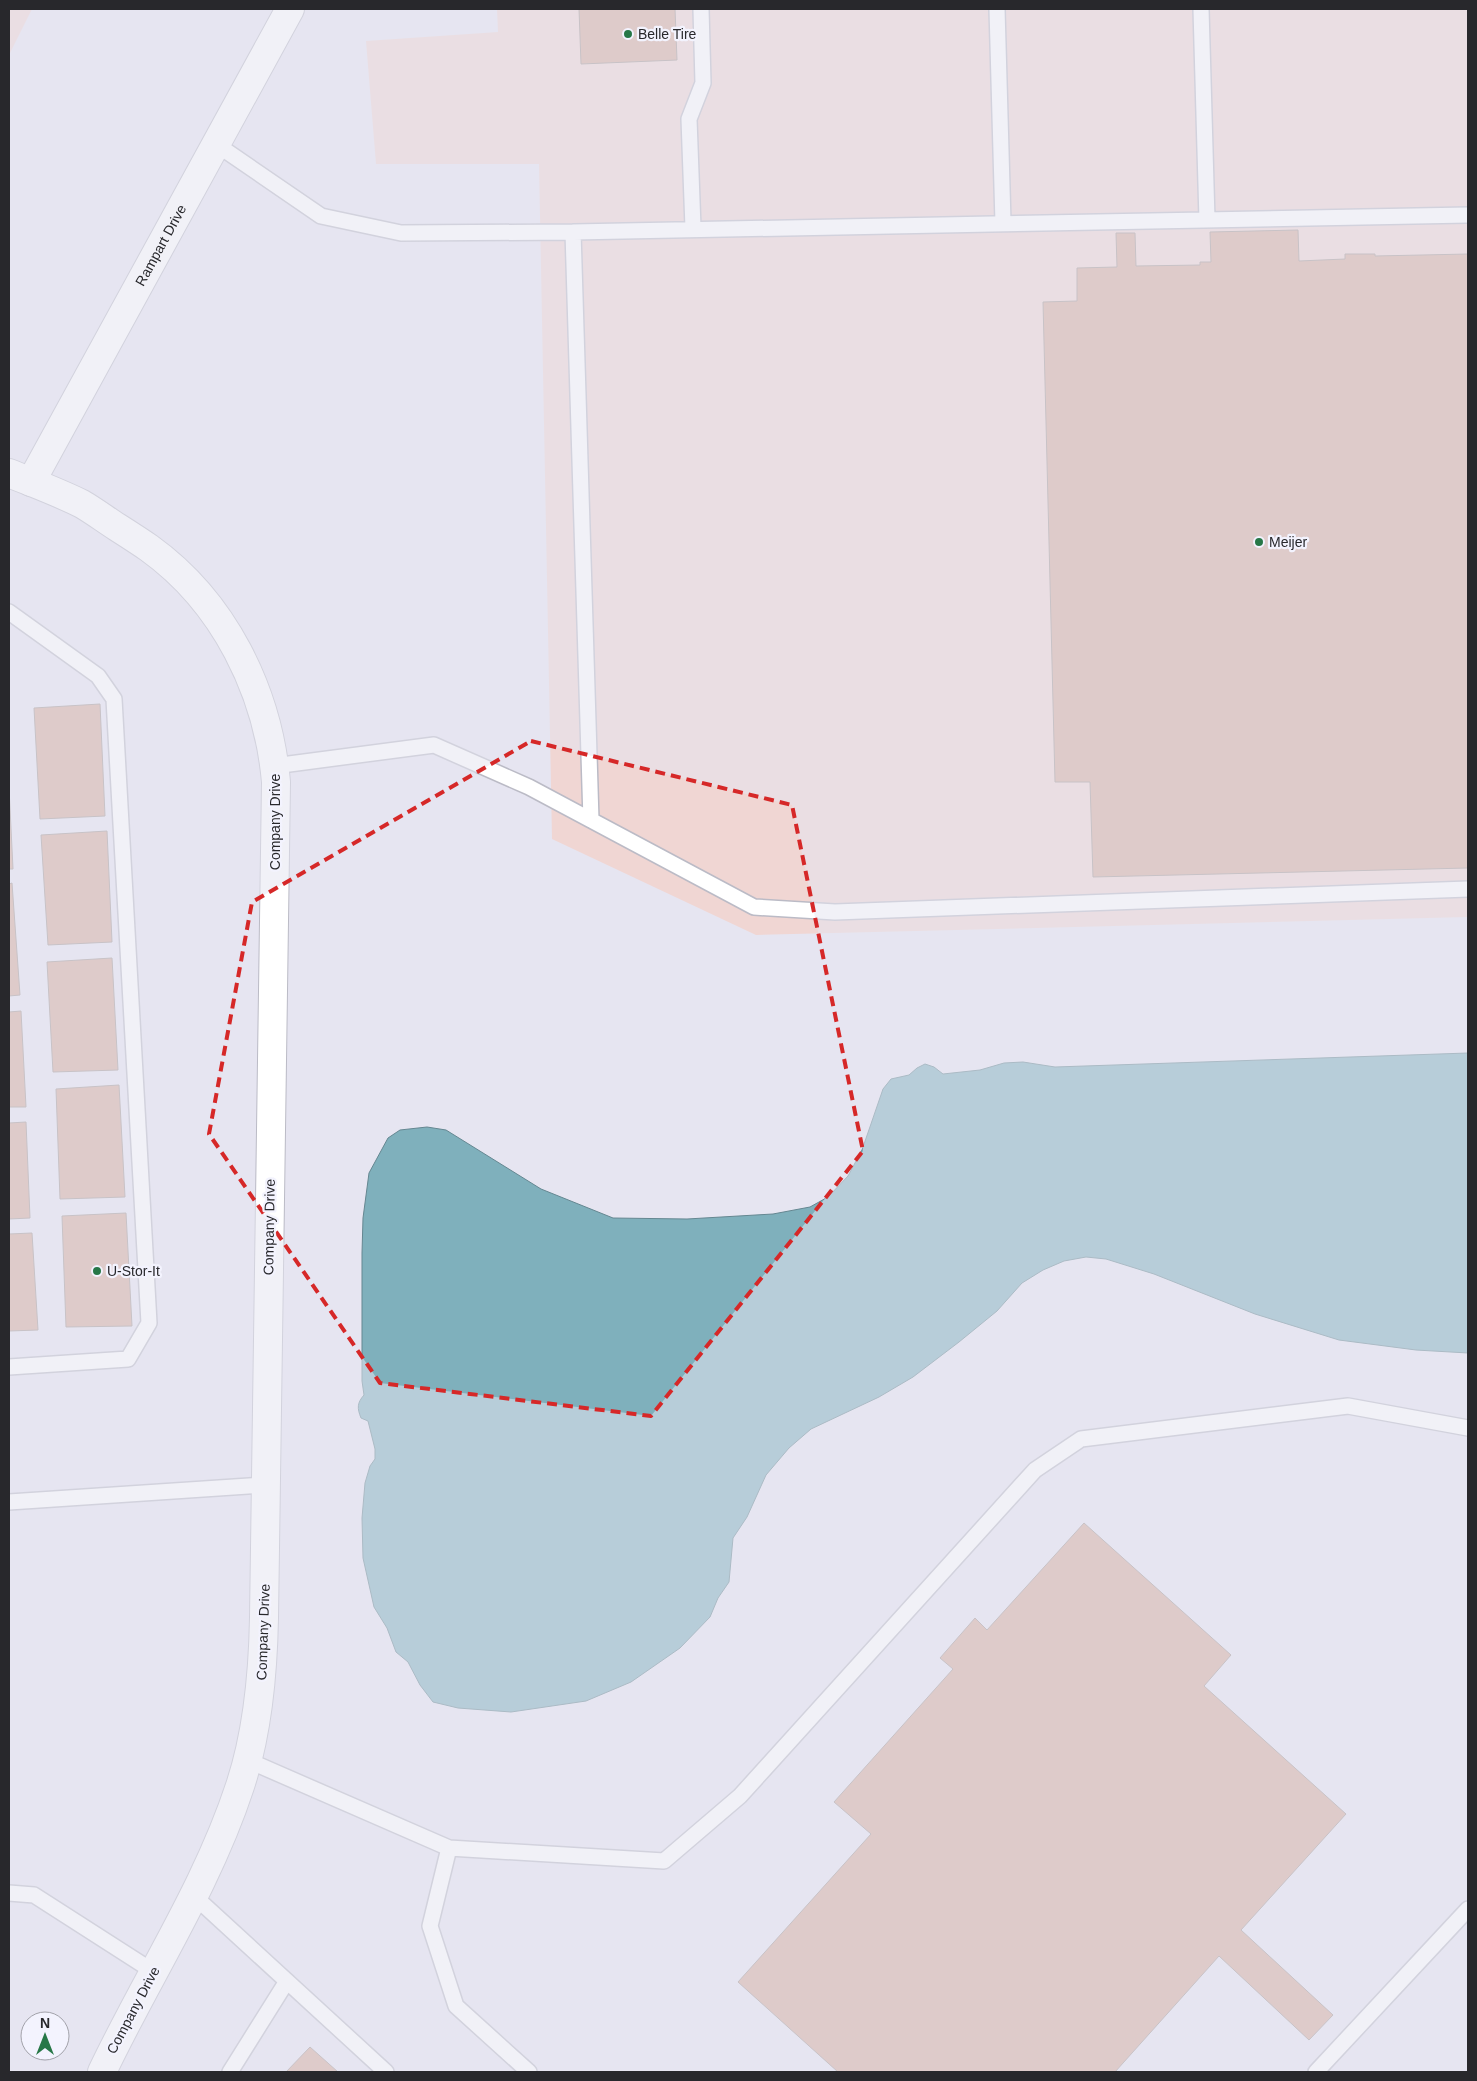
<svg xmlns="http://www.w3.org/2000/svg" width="1477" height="2081" font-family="Helvetica,sans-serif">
	<rect width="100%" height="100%" fill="#e6e5f1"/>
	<path fill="#f0d6d3" d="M9 9H32L9 55Z
		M497 9H1468V917L756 935 552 839 539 164H376L366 41 498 32Z"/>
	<path fill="#7fb0bc" stroke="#658791" d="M1468 1053V1353L1416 1350 1339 1340 1255 1314 1154 1274 1106 1259 1086 1257 1064 1261 1043 1270 1022 1283 997 1311 959 1342 913 1377 879 1397 811 1429 789 1448 766 1475 747 1517 733 1538 729 1582 718 1598 710 1617 680 1648 631 1682 586 1701 511 1712 458 1708 433 1702 420 1685 408 1662 396 1652 387 1628 374 1607 363 1558 362 1518 365 1483 370 1466 375 1459V1449L368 1421 361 1418C357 1408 357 1403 364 1395L362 1381V1253L363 1218 369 1173 388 1138 400 1130 427 1127 446 1130 541 1189 613 1218 687 1219 773 1214 810 1207 828 1197 848 1176 862 1150 883 1089 891 1079 909 1075 917 1068 925 1064 934 1067 943 1074 980 1070 1004 1063 1023 1062 1055 1067Z"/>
	<path fill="#d6ab9c" stroke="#a49894" d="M579 9H675L677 60 581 64Z
		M1298 230 1299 261 1345 259V254H1375V256L1468 254V868L1093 877 1090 782H1055L1043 302 1077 301V268L1117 267 1116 233H1135L1136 266 1200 265V262H1211L1210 232Z
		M100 704 105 816 40 819 34 708Z
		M9 788 13 869H9Z
		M107 831 112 942 48 945 41 835Z
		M12 883 20 995 9 996V884Z
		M112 958 118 1070 53 1072 47 962Z
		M21 1011 26 1107H9V1012Z
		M119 1085 125 1197 60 1199 56 1089Z
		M26 1122 30 1218 9 1219V1123Z
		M126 1213 132 1326 66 1327 62 1216Z
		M32 1233 38 1330 9 1331V1234Z
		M1084 1523 1231 1655 1204 1686 1346 1814 1241 1930 1333 2015 1309 2040 1219 1956 1115 2072H838L738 1982 871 1834 834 1802 953 1669 940 1658 975 1618 987 1630Z
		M310 2047 338 2072H286Z"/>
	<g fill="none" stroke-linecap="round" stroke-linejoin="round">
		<g stroke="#bbbbc6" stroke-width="18">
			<path id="service" d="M997 9 1003 223
				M1201 9 1207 220
				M216 144 321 216 401 233 573 232 1468 215
				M693 228 689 119 703 83 701 9
				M573 232 591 820
				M9 612 98 676 114 699 149 1323 128 1359 9 1367
				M274 766 434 745 529 787 754 907 835 912 1468 889
				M9 1502 265 1485
				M247 1760 449 1848 664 1861 740 1796 1035 1470 1081 1439 1348 1406 1468 1428
				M449 1848 430 1926 456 2006 529 2072
				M9 1893 34 1895 154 1972
				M193 1895 386 2072
				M230 2072 287 1981
				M1316 2072 1468 1909"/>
		</g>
		<g stroke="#bbbbc6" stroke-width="30">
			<g id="minor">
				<path d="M9 473C33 483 58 492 82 504 94 511 106 520 117 527 128 534 139 541 149 548 224 602 268 691 276 782L264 1618C263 1674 258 1732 240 1786 207 1887 147 1977 102 2072"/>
				<path id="s1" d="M31 482 290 9"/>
			</g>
		</g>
		<use href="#service" stroke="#fff" stroke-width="15"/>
		<use href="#minor" stroke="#fff" stroke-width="28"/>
	</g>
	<path d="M0 0H1477V2081H0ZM531 741 792 805 863 1151 651 1416 380 1383 209 1134 252 902Z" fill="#e6e5f1" fill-opacity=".55" fill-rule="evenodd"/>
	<path fill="none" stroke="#d62828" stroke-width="4" stroke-dasharray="10 6" stroke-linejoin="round" d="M531 741 792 805 863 1151 651 1416 380 1383 209 1134 252 902Z"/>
	<g fill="#267747" stroke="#f3f3fe" stroke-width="2">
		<circle cx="628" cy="34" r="5"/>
		<circle cx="1259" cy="542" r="5"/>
		<circle cx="97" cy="1271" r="5"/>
	</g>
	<g text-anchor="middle" stroke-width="4.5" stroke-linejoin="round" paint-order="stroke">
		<g font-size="14" fill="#28282c" stroke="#f3f3fe" text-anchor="start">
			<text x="638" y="39">Belle Tire</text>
			<text x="1269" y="547">Meijer</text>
			<text x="107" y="1276">U-Stor-It</text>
		</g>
		<g font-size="14" fill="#28282c" stroke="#f3f3fe">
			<text dy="5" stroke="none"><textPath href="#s1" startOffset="270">Rampart Drive</textPath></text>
			<text transform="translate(275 822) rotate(-90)" y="5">Company Drive</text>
			<text transform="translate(269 1227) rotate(-89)" y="5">Company Drive</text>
			<text transform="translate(263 1632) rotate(-88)" y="5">Company Drive</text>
			<text transform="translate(133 2010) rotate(-62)" y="5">Company Drive</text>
		</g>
	</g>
	<rect width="1477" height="2081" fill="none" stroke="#28282c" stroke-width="20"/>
	<g transform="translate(45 2036)"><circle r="24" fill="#f3f3fe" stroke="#a2a2aa"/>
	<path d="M0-4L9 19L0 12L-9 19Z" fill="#267747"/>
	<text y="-8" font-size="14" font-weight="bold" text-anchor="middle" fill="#28282c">N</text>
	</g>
</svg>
